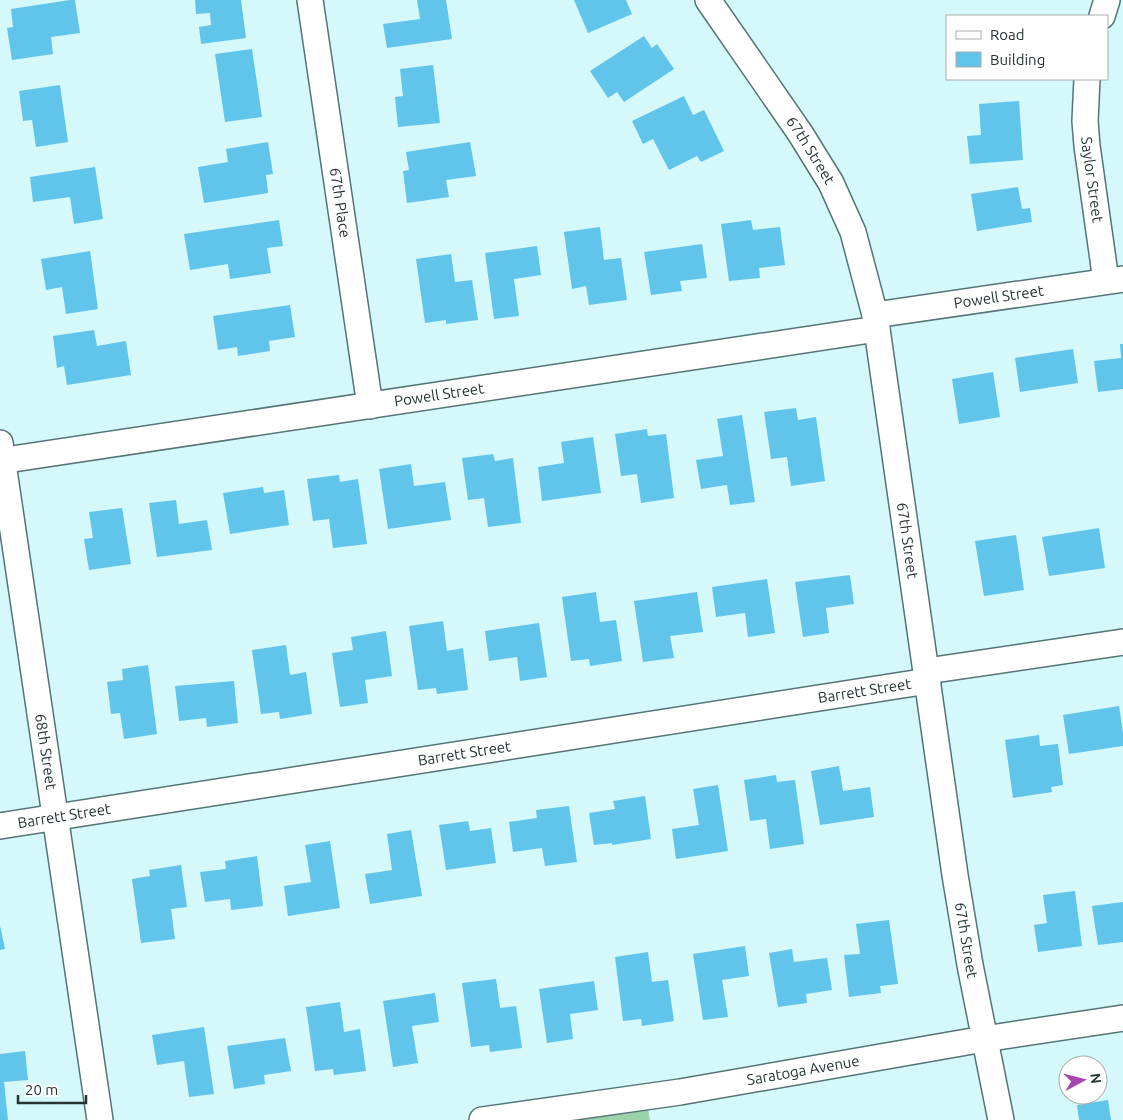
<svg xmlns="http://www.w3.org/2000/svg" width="1123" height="1120" font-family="Ubuntu,sans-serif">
	<rect width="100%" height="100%" fill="#d5f8fa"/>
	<path fill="#9bd2a9" d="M648 1109 650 1120H574Z"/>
	<path fill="#61c4ea" d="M70 0H75L80 33 51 37 53 54 12 60 7 28 13 27 11 9Z
		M195 0H241L246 38 201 44 199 27 211 25 210 13 196 14Z
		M417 0H446L452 39 387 48 383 24 420 19Z
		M574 0H626L632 14 588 33Z
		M644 36 652 48 657 44 674 69 624 102 617 92 608 98 590 71Z
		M252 49 262 117 225 122 215 54Z
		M433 65 440 123 398 127 395 97 403 96 400 69Z
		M60 85 68 142 36 147 32 120 23 121 19 91Z
		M684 96 693 115 704 110 724 151 701 162 697 156 669 170 653 139 643 144 632 121Z
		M1019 101 1023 160 970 164 967 136 981 135 979 104Z
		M268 142 273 174 266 175 268 193 204 203 198 167 228 162 226 149Z
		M470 142 476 176 446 180 449 197 407 203 403 171 409 170 406 152Z
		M95 167 103 219 74 224 70 197 33 202 30 177Z
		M1018 187 1022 209 1030 208 1032 222 977 231 971 194Z
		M279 220 283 246 267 248 271 273 230 279 228 264 190 270 184 234Z
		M751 220 753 230 780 227 785 265 759 268 760 278 729 281 721 224Z
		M600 227 604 260 621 258 627 300 589 305 586 286 572 289 564 232Z
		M702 244 707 278 680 281 682 291 651 295 644 252Z
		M537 246 541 275 514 279 519 316 494 319 485 253Z
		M90 251 98 309 66 314 62 287 46 290 41 259Z
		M451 254 455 282 472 280 478 320 446 324V320L425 323 416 259Z
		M290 305 295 337 269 341 270 351 238 356 237 347 218 350 213 316Z
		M94 330 97 346 126 341 131 375 67 385 64 366 57 368 53 336Z
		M1120 344H1123V389L1098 392 1094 361 1121 358Z
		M1073 349 1078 383 1020 392 1015 358Z
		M993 372 1000 417 959 424 952 379Z
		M796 408 798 420 816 417 825 481 791 486 787 457 771 459 764 412Z
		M742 415 755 502 730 505 727 485 701 489 696 460 723 456 717 419Z
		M647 429 648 436 666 434 674 498 641 503 637 474 621 476 615 434Z
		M593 437 601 493 542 501 538 467 564 463 561 442Z
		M493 454 495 461 513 458 521 523 488 527 484 498 468 500 462 458Z
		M411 464 414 486 445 482 451 520 388 529 379 469Z
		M339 475 340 482 358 479 367 544 333 548 329 519 313 521 307 479Z
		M263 487 264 493 284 490 289 525 230 534 223 493Z
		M176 500 179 524 207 520 212 550 157 557 149 503Z
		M122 508 131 564 89 570 84 539 93 538 89 512Z
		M1099 528 1105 568 1049 576 1042 537Z
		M1016 535 1024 590 984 596 975 541Z
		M850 575 854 604 826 608 829 633 803 637 795 582Z
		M767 579 775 633 748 637 745 613 716 617 712 587Z
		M596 592 600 622 616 620 622 661 590 666 589 659 571 661 562 597Z
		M697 592 703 632 670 636 674 658 643 662 634 601Z
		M443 621 447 651 463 648 468 690 437 694 436 688 418 690 409 626Z
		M539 623 547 677 520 681 517 657 489 661 485 631Z
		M386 631 392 676 365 680 368 703 340 707 332 653 353 650 351 637Z
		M286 645 290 675 306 672 312 714 280 719 279 712 261 714 252 650Z
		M148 665 157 734 124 739 120 713 111 714 107 682 123 680 122 669Z
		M234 681 238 723 207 727 206 718 179 721 175 686Z
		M1119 706 1123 733V746L1069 754 1063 715Z
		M1039 735 1040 746 1058 744 1063 785 1051 787 1052 792 1013 798 1005 740Z
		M839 766 843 791 870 787 874 817 820 825 811 771Z
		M776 775 777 782 795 780 804 844 770 849 766 819 750 821 744 780Z
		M718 785 728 851 676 859 672 829 699 825 693 789Z
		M645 796 651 839 612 845V843L594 845 589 813 615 809 613 801Z
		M569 806 577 862 545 866 542 848 513 852 509 822 537 818 536 810Z
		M468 821 470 831 491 828 496 863 446 870 439 825Z
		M411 830 422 896 370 904 365 874 392 870 387 834Z
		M330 841 340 908 288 916 284 886 311 882 305 845Z
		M257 856 263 906 231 910 230 899 205 902 200 872 226 869 225 861Z
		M181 865 187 907 171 909 175 939 141 943 132 879 150 876 149 870Z
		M1075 891 1082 946 1038 952 1034 925 1047 923 1043 895Z
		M1123 902V942L1098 945 1092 906Z
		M889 920 898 984 880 986 881 993 849 997 844 955 860 954 856 924Z
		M0 926 5 949 0 950Z
		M745 946 749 976 722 980 728 1017 703 1020 693 954Z
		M792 949 794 962 827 958 832 990 806 994 807 1003 778 1007 769 953Z
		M648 952 652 982 668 980 674 1021 642 1026 641 1019 623 1021 615 957Z
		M496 979 500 1008 516 1006 522 1048 490 1052 489 1045 471 1047 462 983Z
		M594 981 598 1010 570 1014 573 1039 547 1043 539 989Z
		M435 993 439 1022 412 1026 418 1063 393 1067 383 1001Z
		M340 1002 344 1032 360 1029 366 1071 334 1075 333 1069 315 1071 306 1007Z
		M204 1027 214 1094 189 1097 184 1061 157 1065 152 1035Z
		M285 1038 291 1071 264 1075 265 1084 234 1089 227 1046Z
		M25 1051 28 1080 4 1082 8 1120H0V1054Z
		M1108 1100 1111 1120H1079L1077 1105Z"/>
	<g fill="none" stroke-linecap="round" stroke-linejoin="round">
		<g stroke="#547476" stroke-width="28">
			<g id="street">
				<path id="s1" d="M310 0 370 406"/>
				<path id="s2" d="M708 0 800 133 831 183 853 232 875 315 955 875 970 965 1001 1120"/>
				<path d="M1102 16 1107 0"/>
				<path id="s3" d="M1087 79 1085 121 1087 146 1106 281"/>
				<path id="s4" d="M875 315 1123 279"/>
				<path id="s5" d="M0 443 100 1120"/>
				<path id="s6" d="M0 461 877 329"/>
				<path d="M927 671 1123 642"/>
				<path id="s7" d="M0 826 928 681"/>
				<path id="s8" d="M482 1120 680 1092 984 1039 1123 1018"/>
			</g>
		</g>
		<use href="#street" stroke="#fff" stroke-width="25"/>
	</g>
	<g text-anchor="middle" stroke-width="4.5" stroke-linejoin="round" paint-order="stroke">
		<g font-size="15" fill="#253333" stroke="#fff">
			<text dy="5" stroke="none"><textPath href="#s2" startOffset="182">67th Street</textPath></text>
			<text dy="5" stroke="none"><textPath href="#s3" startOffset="101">Saylor Street</textPath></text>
			<text dy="5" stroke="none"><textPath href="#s1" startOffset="205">67th Place</textPath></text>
			<text dy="5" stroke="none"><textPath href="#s4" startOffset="125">Powell Street</textPath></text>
			<text dy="5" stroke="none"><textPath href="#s6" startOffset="444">Powell Street</textPath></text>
			<text dy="5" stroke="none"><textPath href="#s2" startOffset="588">67th Street</textPath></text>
			<text dy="5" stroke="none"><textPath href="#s7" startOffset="875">Barrett Street</textPath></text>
			<text dy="5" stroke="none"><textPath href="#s5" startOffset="312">68th Street</textPath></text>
			<text dy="5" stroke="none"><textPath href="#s7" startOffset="470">Barrett Street</textPath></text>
			<text dy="5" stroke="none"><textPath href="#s7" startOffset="65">Barrett Street</textPath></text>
			<text dy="5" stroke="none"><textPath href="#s2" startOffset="992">67th Street</textPath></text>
			<text dy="5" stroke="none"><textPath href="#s8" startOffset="325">Saratoga Avenue</textPath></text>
		</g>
	</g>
	<rect x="946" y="15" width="162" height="65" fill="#ffffff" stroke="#a8adad"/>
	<rect x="956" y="31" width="25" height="8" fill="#ffffff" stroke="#a8adad"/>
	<text x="990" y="40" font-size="15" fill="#253333">Road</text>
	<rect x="956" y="52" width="25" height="15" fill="#61c4ea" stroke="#a8adad"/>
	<text x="990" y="65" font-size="15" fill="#253333">Building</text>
	<g transform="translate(1083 1080) rotate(83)"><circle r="24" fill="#ffffff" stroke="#a8adad"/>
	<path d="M0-4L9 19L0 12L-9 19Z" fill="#a747af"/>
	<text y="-8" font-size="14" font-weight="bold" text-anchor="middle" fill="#253333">N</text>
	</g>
	<path d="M18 1095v8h68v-8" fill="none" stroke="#253333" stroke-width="2.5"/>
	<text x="25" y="1095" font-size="15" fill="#253333" stroke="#ffffff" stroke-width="4" paint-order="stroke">20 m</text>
</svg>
